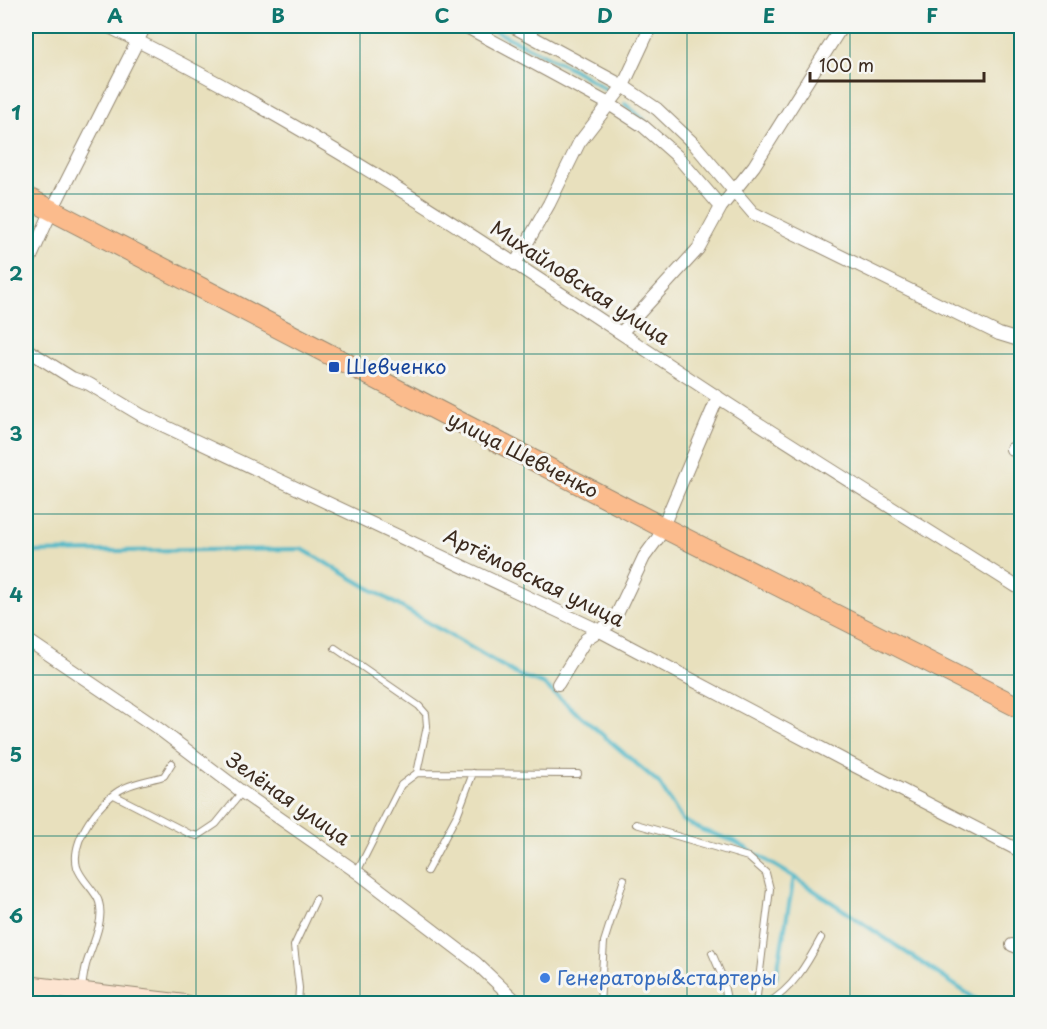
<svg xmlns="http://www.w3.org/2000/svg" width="1047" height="1029" font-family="'Playpen Sans',sans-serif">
	<rect width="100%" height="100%" fill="#f6f6f2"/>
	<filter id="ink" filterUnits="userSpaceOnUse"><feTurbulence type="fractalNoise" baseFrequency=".0167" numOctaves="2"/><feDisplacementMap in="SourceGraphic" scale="12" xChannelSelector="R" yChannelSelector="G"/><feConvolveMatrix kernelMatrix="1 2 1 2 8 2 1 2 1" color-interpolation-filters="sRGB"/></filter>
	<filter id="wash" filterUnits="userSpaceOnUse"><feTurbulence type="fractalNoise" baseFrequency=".008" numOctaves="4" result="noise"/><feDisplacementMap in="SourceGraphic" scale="24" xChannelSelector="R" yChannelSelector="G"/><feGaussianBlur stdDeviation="1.35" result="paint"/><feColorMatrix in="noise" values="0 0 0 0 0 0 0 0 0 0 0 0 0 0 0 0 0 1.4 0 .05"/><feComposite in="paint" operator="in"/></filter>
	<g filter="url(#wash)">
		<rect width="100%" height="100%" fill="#e8e0bd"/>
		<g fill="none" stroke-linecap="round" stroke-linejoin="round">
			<path stroke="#4cb7c8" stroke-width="4" d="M486 26C528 49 573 65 612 94
				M625 104 644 120
				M26 552 302 549 518 675 543 684 659 783 682 820 702 830 734 841 794 877 983 1004
				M776 977 794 877"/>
		</g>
	</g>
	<g filter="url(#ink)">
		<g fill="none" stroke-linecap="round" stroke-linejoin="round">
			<g stroke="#92856e" stroke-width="8">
				<path id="lane" d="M335 648 419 706 426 714 427 726 417 773
					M114 795 190 834 198 836 216 824 242 792
					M636 824 748 857 766 873 770 889 756 1004
					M427 871 458 813 473 773
					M357 872 401 785 417 773 578 774
					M712 953 722 976 728 1004
					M82 988C83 981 84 973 86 965 91 947 105 922 99 902 96 891 81 880 77 867 70 841 100 799 124 788 136 782 151 780 164 776L172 763
					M50 1004 52 989
					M298 1004 299 988 294 946 316 899
					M600 1004 604 942 624 879
					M766 1004C793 989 807 964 821 938"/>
			</g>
			<g stroke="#92856e" stroke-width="14">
				<path id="street" d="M107 26C321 129 518 266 716 396 817 462 920 525 1022 590
					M465 26 609 104 643 126 677 156 721 207
					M512 26 623 86 657 109 694 144 753 213 999 334 1022 341
					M515 264 549 204 579 143 623 86 651 26
					M26 268 52 210 145 26
					M621 333 698 249 721 207 754 166 842 26
					M26 349 72 378 89 384 141 415 598 630 851 764 1022 852
					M1012 449 1022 455
					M26 639 159 729 242 792 357 872 476 963 519 1004
					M558 684 586 639 609 624 618 612 644 557 658 538 718 397
					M1012 945 1022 949"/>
			</g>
			<g stroke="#92856e" stroke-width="20">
				<path id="secondary" d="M26 985 185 1004"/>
			</g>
			<g stroke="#92856e" stroke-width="22">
				<path id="primary" d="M26 197 662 527 1022 709"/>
			</g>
			<use href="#lane" stroke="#fff" stroke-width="6"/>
			<use href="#street" stroke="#fff" stroke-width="12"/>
			<use href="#secondary" stroke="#fde4d1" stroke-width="18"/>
			<use href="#primary" stroke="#fbbb8c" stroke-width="20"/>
		</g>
	</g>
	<path fill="none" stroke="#0f766e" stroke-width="1.5" stroke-opacity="0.55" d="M196 26V1004M360 26V1004M524 26V1004M687 26V1004M850 26V1004M26 194H1022M26 354H1022M26 514H1022M26 675H1022M26 836H1022"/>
	<rect fill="#1a4fb4" stroke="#f6f6f2" stroke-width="2" x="328" y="361" width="12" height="12" rx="3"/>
	<circle fill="#3f7fe0" stroke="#f6f6f2" stroke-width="2" cx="545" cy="978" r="6"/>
	<g text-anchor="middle" stroke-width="6" stroke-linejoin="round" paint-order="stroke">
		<g font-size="20" fill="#3b2a1e" stroke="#f6f6f2">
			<text transform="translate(580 283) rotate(33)" y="7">Михайловская улица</text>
			<text transform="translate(523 455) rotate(27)" y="7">улица Шевченко</text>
			<text transform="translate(534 578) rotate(26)" y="7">Артёмовская улица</text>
			<text transform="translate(288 799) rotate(35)" y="7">Зелёная улица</text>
		</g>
		<g font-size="20" fill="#164399" stroke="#f6f6f2" text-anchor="start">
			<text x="346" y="374">Шевченко</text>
		</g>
		<g font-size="20" fill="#366cbe" stroke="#f6f6f2" text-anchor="start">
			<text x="557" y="985">Генераторы&amp;стартеры</text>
		</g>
	</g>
	<rect width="1047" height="1029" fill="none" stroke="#f6f6f2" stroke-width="66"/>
	<path d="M810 72v9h174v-9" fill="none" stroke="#3b2a1e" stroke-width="3"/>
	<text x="819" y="72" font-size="18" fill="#3b2a1e" stroke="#f6f6f2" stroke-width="4.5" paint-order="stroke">100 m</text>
	<rect x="33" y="33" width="981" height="963" fill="none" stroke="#0f766e" stroke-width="2"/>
	<g font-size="20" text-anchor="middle" font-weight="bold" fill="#0f766e">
		<text x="115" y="23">A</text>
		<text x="278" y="23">B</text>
		<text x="442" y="23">C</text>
		<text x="605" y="23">D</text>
		<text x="769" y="23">E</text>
		<text x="932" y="23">F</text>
		<text x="16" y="120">1</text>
		<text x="16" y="281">2</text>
		<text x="16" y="441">3</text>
		<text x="16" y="602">4</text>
		<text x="16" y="762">5</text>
		<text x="16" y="923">6</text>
	</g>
</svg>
